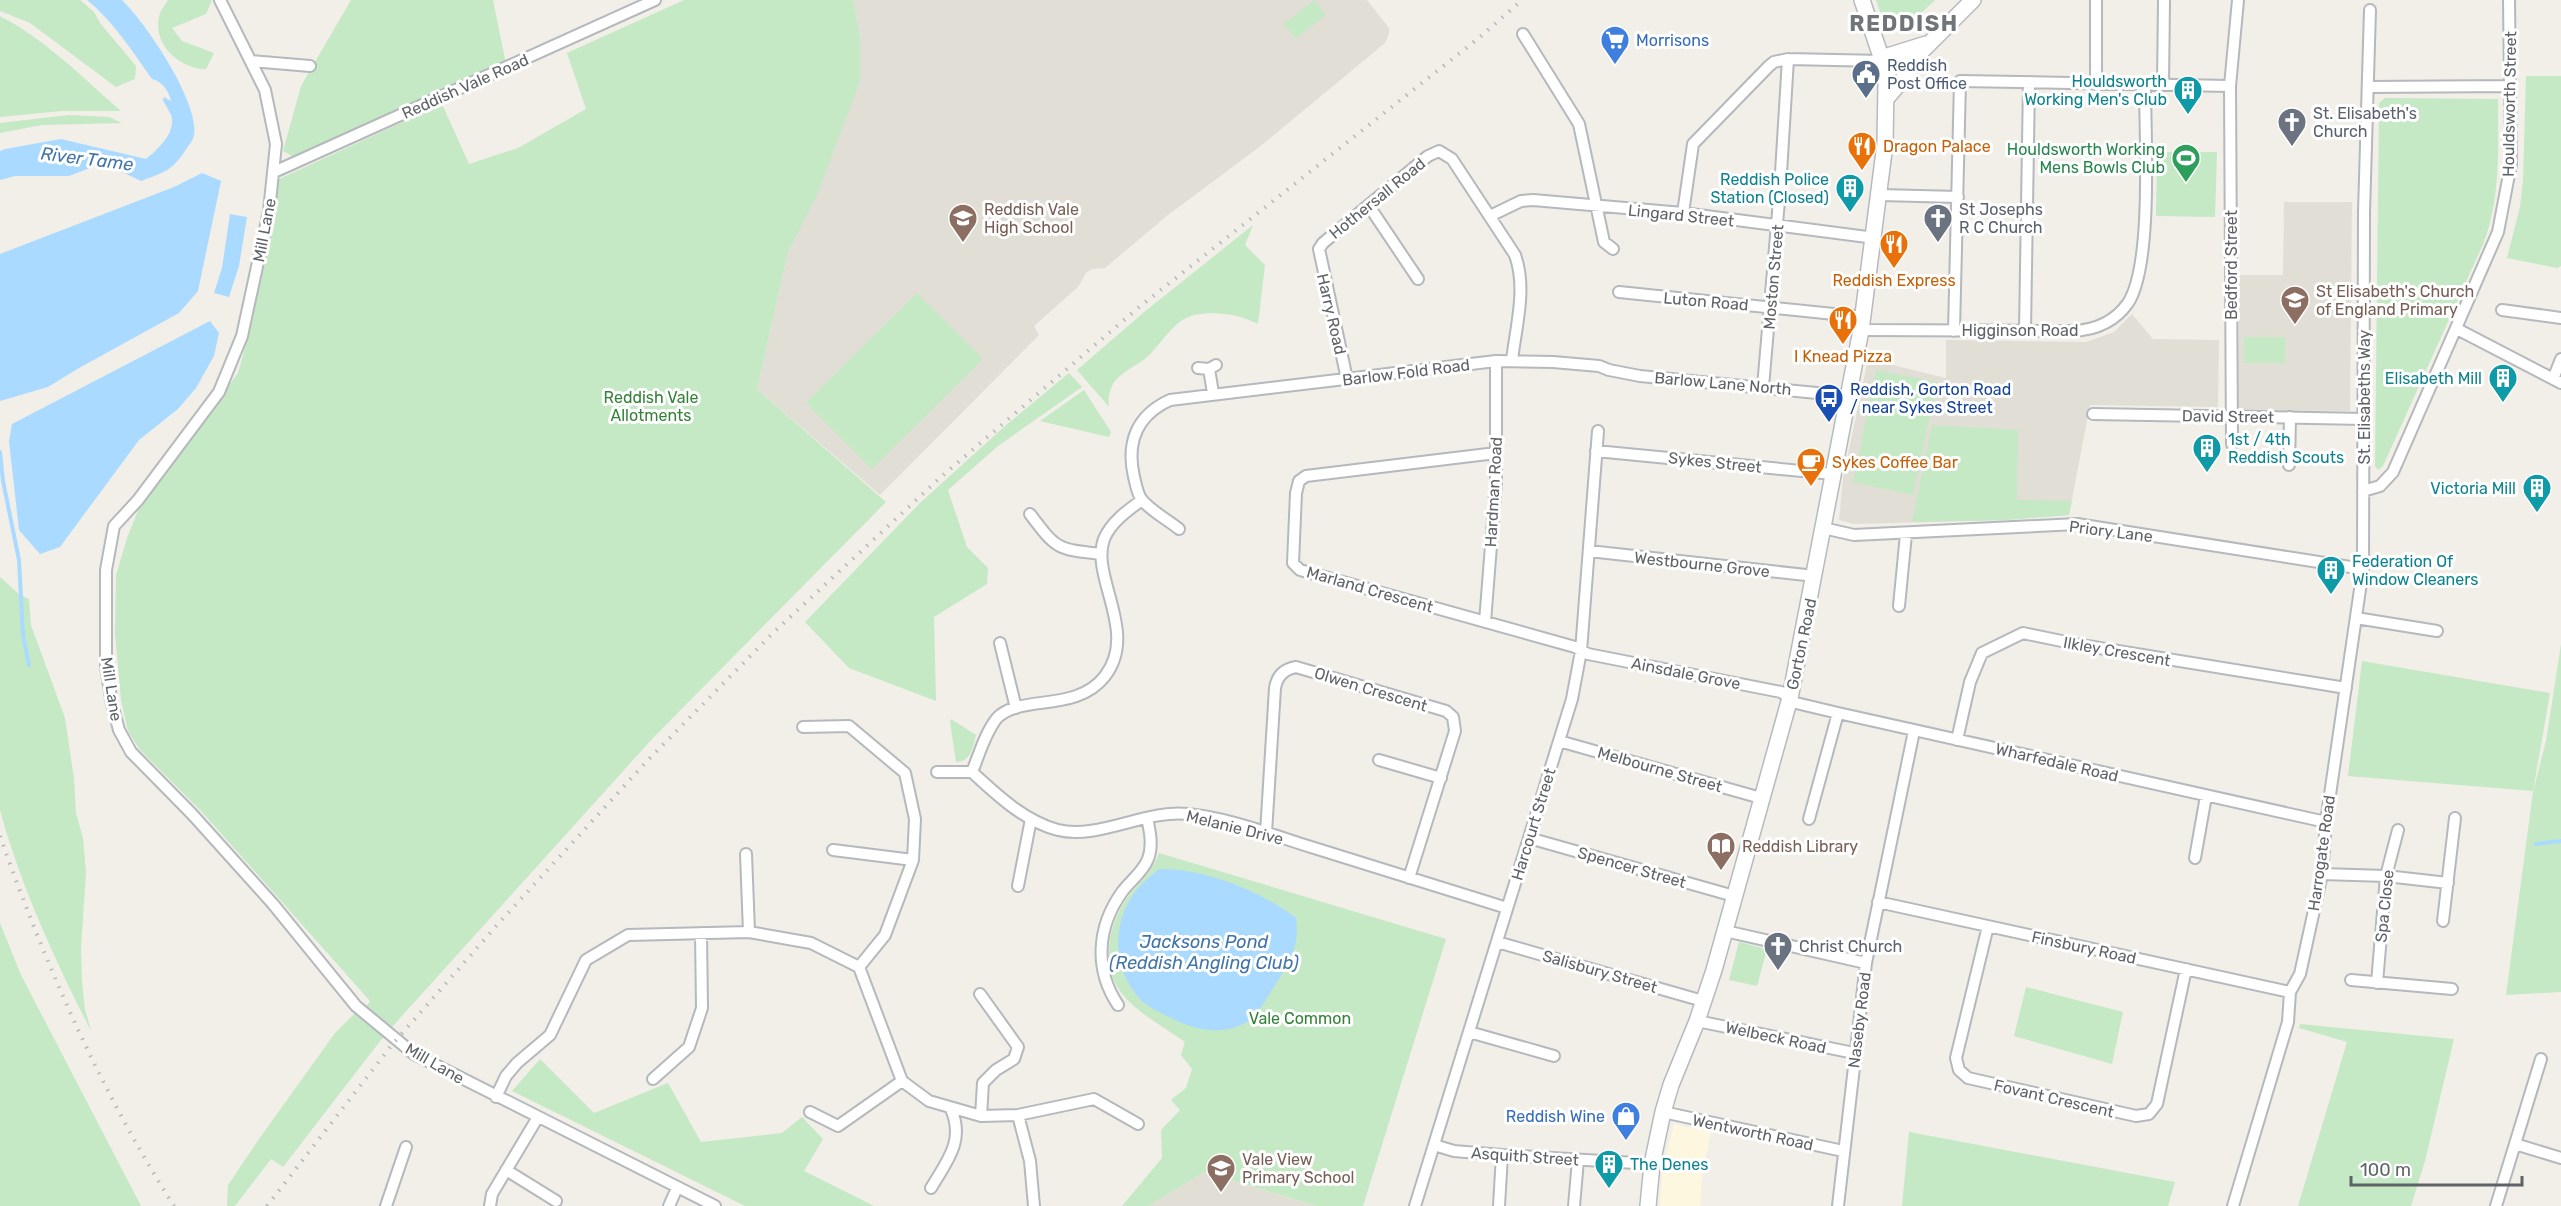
<svg xmlns="http://www.w3.org/2000/svg" width="2561" height="1206" font-family="Rubik,sans-serif">
	<rect width="100%" height="100%" fill="#f1efe8"/>
	<path fill="#fef7e0" d="M1674 1124 1711 1132 1702 1176 1700 1206H1660L1662 1174Z"/>
	<path fill="#e1ded6" d="M853 0H1367L1389 28V34L1385 43 1262 145 1168 215 1105 268 1092 269 1086 273 1078 287 1034 326 1039 335 880 495 757 389 788 252 796 235 860 37Z
		M2284 202H2352L2350 411 2238 410 2239 275H2283Z
		M2132 314 2153 339 2219 340 2218 407 2090 405 2069 515 2005 520 1854 524 1839 520 1843 478 1868 359 1946 378V340L2086 342 2114 332Z
		M1204 1172 1246 1185 1317 1206H1148Z"/>
	<path fill="#c5e8c5" d="M0 0H80L94 12 100 23 136 66 135 79 116 87 30 23 0 11Z
		M168 0H212L206 14 172 28 182 41 214 53 206 69C180 69 153 45 159 17 160 11 165 5 168 0Z
		M351 0H493L506 64 294 157 283 151 301 86Z
		M684 0H853L860 37V81L817 195 788 252 757 389 886 502 653 738 391 1028 366 1007 370 1001 201 811 140 750 128 731 121 700 115 633 116 575 127 538 141 503 238 373 252 323 277 180 442 104 469 164 518 148 586 109 567 53Z
		M1314 0 1326 15 1296 38 1284 24Z
		M1876 0H1935L1914 20 1912 16 1885 25Z
		M0 16C46 40 82 77 121 111H61L0 117Z
		M2526 76H2561V266L2557 268 2507 258 2520 207 2523 180Z
		M2385 98 2498 99C2498 147 2501 196 2484 242L2383 466 2378 470 2375 466 2379 103Z
		M69 115 109 117 122 123 42 125 0 133V123Z
		M2157 152H2217L2215 217 2156 216Z
		M1253 225 1245 245 1265 265 1258 324C1238 314 1217 311 1194 315 1173 320 1161 345 1146 358 1136 366 1119 373 1113 384 1109 392 1108 398 1109 407L1077 370 1143 313Z
		M917 293 983 359 872 469 806 403Z
		M2244 337H2285V363H2244Z
		M1876 370 1937 382 1913 495 1853 482Z
		M1069 373 1082 387 998 446 948 490 967 547 988 568 987 584 934 617 936 701 849 668 805 622 920 503 1005 426Z
		M1084 390 1111 432 1109 437 1040 421Z
		M1932 425 2018 430 2017 500 2072 501 2069 515 2005 520 1912 522Z
		M0 577 19 594 29 599 31 625 65 718 74 779 76 813 83 838 86 872 81 949 82 983 85 1009 91 1031C55 960 21 887 0 810Z
		M2561 644V992L2506 995 2533 792 2546 741Z
		M2362 661 2550 693 2533 791 2348 776Z
		M951 719 976 735C973 747 971 762 956 762L950 722Z
		M1159 853 1446 939 1363 1206H1317L1204 1172 1148 1206H1122L1162 1158 1161 1130 1180 1110 1171 1100 1186 1088 1192 1069 1181 1055 1185 1042C1150 1017 1104 998 1109 948 1110 932 1116 915 1125 901 1136 885 1153 872 1159 853Z
		M0 923 21 975 141 1206H0Z
		M1739 942 1767 949 1757 986 1729 980Z
		M2026 987 2123 1012 2112 1064 2014 1036Z
		M356 1012 384 1036 283 1167 271 1159 235 1206H227L228 1185 259 1139 335 1033Z
		M2300 1024 2454 1039 2425 1161 2411 1206H2298L2347 1042 2299 1028Z
		M540 1059 594 1113 668 1083 701 1142 782 1133 802 1117 823 1139 804 1171 874 1206H745L512 1091Z
		M1909 1132 2175 1182 2168 1206H1902Z"/>
	<path fill="#aadaff" d="M87 0H122C146 23 200 103 194 135 193 141 188 146 185 151 171 172 164 172 141 181L118 170 95 166 69 176H15L0 180V151L5 149 61 139 146 159C157 150 174 135 172 118 171 113 165 105 163 100L164 97 171 101C168 90 163 82 152 79 133 52 113 21 87 0Z
		M202 173 221 181 198 291 179 313 79 368 48 387 0 401V254L174 187Z
		M230 214 247 217 239 266 229 297 214 293 222 268Z
		M210 321 219 333 214 356 196 388 178 409 139 440 60 547 40 554 19 530 9 441 12 424Z
		M1159 869C1203 868 1261 891 1296 918 1300 946 1290 962 1275 985 1268 996 1258 1015 1247 1022 1224 1035 1200 1031 1177 1021 1165 1015 1146 1007 1138 997 1111 965 1112 920 1138 888 1144 881 1152 875 1159 869Z"/>
	<g fill="none" stroke-linecap="round" stroke-linejoin="round">
		<path stroke="#aadaff" stroke-width="4" d="M0 452 3 481 19 560 23 635 29 665
			M2536 844 2561 841"/>
		<g stroke="#b5b8bc" stroke-width="14">
			<path id="street" d="M220 0 265 90 276 144 269 211 242 336 219 392 138 500 114 526 106 570V667L112 704 119 730 131 752 192 814 273 904 356 1006 414 1054 715 1206
				M2096 0V84
				M1523 34 1579 124 1604 242 1613 249
				M251 61 310 66
				M2163 85 2164 0
				M2369 87 2510 86
				M274 172 655 0
				M1880 195 1958 197
				M1369 206 1418 279
				M1683 213 1693 144 1769 66 1774 62 1788 59 1882 61
				M1490 216 1521 201 1533 200 1683 213 1875 238
				M1619 292 1863 317
				M2502 310 2561 318
				M2457 329 2561 383
				M1861 330 2073 331C2095 330 2114 323 2128 303 2153 265 2145 135 2145 85
				M1954 331 1960 81 2230 86
				M2025 331 2029 82
				M1198 368 1209 369 1216 365
				M1209 369 1213 393
				M1347 379 1319 249 1323 243 1428 156 1439 151 1452 159 1515 255C1527 288 1516 326 1512 360
				M2553 379 2561 359
				M1763 387 1780 189 1788 59
				M2093 414 2364 419
				M2232 444 2230 86 2238 0
				M1596 451 1833 474
				M1496 453 1306 476 1299 481 1296 493 1293 563 1300 570 1575 647 1588 654 1781 692 1796 703 1838 713 2326 822
				M2289 465 2290 417
				M2363 491 2380 486 2393 472 2498 232 2511 164 2509 0
				M1030 514C1057 550 1057 549 1101 554
				M1823 528 1854 535 2077 524 2363 569
				M1179 529C1168 520 1151 511 1142 500 1137 494 1136 484 1134 477 1126 442 1137 415 1170 400L1496 361 1553 362 1599 366 1609 370 1640 376 1848 396
				M1589 551 1815 576
				M1899 606 1906 534
				M2356 618 2437 631
				M1485 622 1496 482V361
				M1000 643 1016 708
				M803 727 849 726 905 773 915 819 913 860 885 935 859 967
				M1957 740 1970 682 1982 653 2023 633 2081 645 2346 688
				M1559 741 1761 798
				M1379 760 1441 778
				M937 772H972C997 795 1024 821 1058 830 1098 840 1147 809 1188 814 1230 818 1272 835 1311 847 1377 868 1442 888 1507 908
				M972 772C979 755 985 733 997 718 1020 694 1077 713 1105 676 1139 632 1090 577 1104 539 1111 522 1128 510 1142 500
				M1809 819 1838 713
				M1266 833 1275 688C1277 676 1284 669 1296 667L1446 711 1453 717 1455 731 1409 878
				M1529 838 1734 896
				M833 850 913 860
				M746 854 749 932
				M2195 858 2206 796
				M2322 874 2386 876 2448 883
				M1018 886 1031 819
				M1878 902 2290 992
				M2443 921 2455 818
				M1988 926 1956 1058 1959 1070 1968 1078 2136 1116 2149 1114 2157 1104 2186 969
				M1725 931 1866 963
				M1497 942 1703 1001
				M2351 980 2452 989
				M2377 983 2386 876 2398 830
				M980 994 1018 1047 1014 1059 996 1070 983 1083 981 1116
				M1118 1005C1094 969 1097 927 1122 892 1130 881 1143 872 1148 859 1153 846 1150 831 1147 818
				M1697 1021 1854 1053
				M1469 1032 1554 1056
				M653 1079 689 1047 702 1008 701 933
				M496 1097 506 1076 517 1063 550 1035 586 960 628 935 749 932 811 943 859 967 902 1081 929 1101 981 1116 1018 1115 1094 1099 1138 1124
				M810 1112 838 1126 902 1081
				M1663 1112 1843 1151
				M1018 1115 1030 1161 1034 1206
				M2515 1144 2561 1158
				M1434 1145 1454 1151 1502 1155 1652 1164
				M506 1170 556 1201
				M931 1188C947 1161 965 1141 951 1109
				M386 1206 406 1147
				M490 1206 492 1194 538 1117
				M669 1206 677 1188
				M1415 1206 1572 699 1581 651 1598 431
				M1499 1206 1502 1155
				M1574 1206 1578 1160
				M1838 1206 1866 963 1914 731
				M2233 1206 2288 1022 2290 992 2300 974 2322 874 2326 822 2363 569 2364 212 2370 10
				M2496 1206 2541 1059"/>
		</g>
		<g stroke="#b6babf" stroke-width="18">
			<path id="secondary" d="M1881 58 1926 44
				M1885 69 1911 62 1973 0
				M1886 99 1920 59
				M1648 1206 1652 1164 1663 1112 1671 1085 1697 1021 1714 970 1790 698 1861 330 1885 144 1886 84 1885 69 1862 0"/>
		</g>
		<use href="#street" stroke="#fff" stroke-width="10"/>
		<use href="#secondary" stroke="#fff" stroke-width="15"/>
		<path stroke="#b6b7b8" stroke-width="4" stroke-dasharray="1.5 8" stroke-linecap="butt" d="M0 836C45 964 101 1092 174 1206
			M267 1206 391 1046 498 924 648 760 773 633 942 476 1138 308 1480 37 1522 0"/>
	</g>
	<defs>
		<g id="supermarket-pin" transform="scale(1.5)"><path d="M0 17L-7.5 6A9.5 9.5 0 1 1 7.5 6Z" fill="#3f7fe0" stroke="#fff"/><path d="M-6-5.5h2.5l.6 2H6L4.5 2H-2.5L-4.4-4H-6ZM-1.5 3.2a1.3 1.3 0 1 0 .1 0ZM3 3.2a1.3 1.3 0 1 0 .1 0Z" fill="#fff"/></g>
		<g id="civic-pin" transform="scale(1.5)"><path d="M0 17L-7.5 6A9.5 9.5 0 1 1 7.5 6Z" fill="#5c6f8a" stroke="#fff"/><path d="M-.6-6.5H3V-4.5H.6V-3L4-1V1h2V6H-6V1h2V-1L-.6-3ZM-1.2 2.5V6h2.4V2.5Z" fill="#fff"/></g>
		<g id="building-pin" transform="scale(1.5)"><path d="M0 17L-7.5 6A9.5 9.5 0 1 1 7.5 6Z" fill="#0f9aa8" stroke="#fff"/><path d="M-4-6H4V6H1V3H-1V6H-4ZM-2.5-4.3h1.7v1.8h-1.7ZM.8-4.3h1.7v1.8H.8ZM-2.5-1h1.7V.8h-1.7ZM.8-1h1.7V.8H.8Z" fill="#fff"/></g>
		<g id="church-pin" transform="scale(1.5)"><path d="M0 17L-7.5 6A9.5 9.5 0 1 1 7.5 6Z" fill="#6b7280" stroke="#fff"/><path d="M-1.2-6h2.4v3.5h3.3v2.4h-3.3V6h-2.4V-.1h-3.3v-2.4h3.3Z" fill="#fff"/></g>
		<g id="restaurant-pin" transform="scale(1.5)"><path d="M0 17L-7.5 6A9.5 9.5 0 1 1 7.5 6Z" fill="#e8710a" stroke="#fff"/><path d="M-5-6h1v4h1v-4h1v4h1v-4h1v5L-1.5 .5V6h-2V.5L-5-1ZM5-6V6H3V1.5H1.5Q1.5-4 5-6Z" fill="#fff"/></g>
		<g id="stadium-pin" transform="scale(1.5)"><path d="M0 17L-7.5 6A9.5 9.5 0 1 1 7.5 6Z" fill="#2e9e5b" stroke="#fff"/><path d="M0-5a6.5 5 0 1 0 0 10a6.5 5 0 1 0 0-10ZM-3.5-1.8h7v3.6h-7Z" fill="#fff"/></g>
		<g id="school-pin" transform="scale(1.5)"><path d="M0 17L-7.5 6A9.5 9.5 0 1 1 7.5 6Z" fill="#8d6e63" stroke="#fff"/><path d="M0-5L7-2L0 1L-7-2ZM-4 1L0 2.5L4 1V4Q0 6-4 4Z" fill="#fff"/></g>
		<g id="bus-pin" transform="scale(1.5)"><path d="M0 17L-7.5 6A9.5 9.5 0 1 1 7.5 6Z" fill="#1a4fb4" stroke="#fff"/><path d="M-5-6H5V4H4V6H2V4H-2V6H-4V4H-5ZM-3.5-4V0h7V-4ZM-3.5 1.2v1.5H-2V1.2ZM2 1.2v1.5H3.5V1.2Z" fill="#fff"/></g>
		<g id="cafe-pin" transform="scale(1.5)"><path d="M0 17L-7.5 6A9.5 9.5 0 1 1 7.5 6Z" fill="#e8710a" stroke="#fff"/><path d="M-5.5-4.5H6V0H3Q3 3.5 0 3.5H-2.5Q-5.5 3.5-5.5 0ZM3-3.2v2h1.7v-2ZM-6 4.5H4V6H-6Z" fill="#fff"/></g>
		<g id="library-pin" transform="scale(1.5)"><path d="M0 17L-7.5 6A9.5 9.5 0 1 1 7.5 6Z" fill="#8d6e63" stroke="#fff"/><path d="M-6-4Q-3-5.5-.7-3.5V5Q-3 3-6 4ZM6-4Q3-5.5 .7-3.5V5Q3 3 6 4Z" fill="#fff"/></g>
		<g id="shop-pin" transform="scale(1.5)"><path d="M0 17L-7.5 6A9.5 9.5 0 1 1 7.5 6Z" fill="#3f7fe0" stroke="#fff"/><path d="M-5-2.5h2.3a2.7 3.5 0 0 1 5.4 0H5L5.5 6h-11ZM-1.5-2.5h3a1.5 2.3 0 0 0-3 0Z" fill="#fff"/></g>
	</defs>
	<g fill-rule="evenodd">
		<use href="#supermarket-pin" x="1615" y="40"/>
		<use href="#civic-pin" x="1866" y="74"/>
		<use href="#building-pin" x="2188" y="90"/>
		<use href="#church-pin" x="2292" y="122"/>
		<use href="#restaurant-pin" x="1862" y="146"/>
		<use href="#stadium-pin" x="2186" y="158"/>
		<use href="#building-pin" x="1850" y="188"/>
		<use href="#school-pin" x="963" y="218"/>
		<use href="#church-pin" x="1938" y="218"/>
		<use href="#restaurant-pin" x="1894" y="244"/>
		<use href="#school-pin" x="2295" y="300"/>
		<use href="#restaurant-pin" x="1843" y="320"/>
		<use href="#building-pin" x="2503" y="378"/>
		<use href="#bus-pin" x="1829" y="398"/>
		<use href="#building-pin" x="2207" y="448"/>
		<use href="#cafe-pin" x="1811" y="462"/>
		<use href="#building-pin" x="2537" y="488"/>
		<use href="#building-pin" x="2331" y="570"/>
		<use href="#library-pin" x="1721" y="846"/>
		<use href="#church-pin" x="1778" y="946"/>
		<use href="#shop-pin" x="1626" y="1116"/>
		<use href="#building-pin" x="1609" y="1164"/>
		<use href="#school-pin" x="1221" y="1168"/>
	</g>
	<g text-anchor="middle" stroke-width="6" stroke-linejoin="round" paint-order="stroke">
		<g font-size="16" fill="#366cbe" stroke="#fff" text-anchor="start">
			<text x="1636" y="46">Morrisons</text>
			<text x="1605" y="1122" text-anchor="end">Reddish Wine</text>
		</g>
		<g font-size="16" fill="#4e5e75" stroke="#fff" text-anchor="start">
			<text x="1887" y="71">Reddish<tspan x="1887" dy="18">Post Office</tspan></text>
		</g>
		<g font-size="16" fill="#0d838f" stroke="#fff" text-anchor="end">
			<text x="2167" y="87">Houldsworth<tspan x="2167" dy="18">Working Men's Club</tspan></text>
			<text x="1829" y="185">Reddish Police<tspan x="1829" dy="18">Station (Closed)</tspan></text>
			<text x="2482" y="384">Elisabeth Mill</text>
			<text x="2228" y="445" text-anchor="start">1st / 4th<tspan x="2228" dy="18">Reddish Scouts</tspan></text>
			<text x="2516" y="494">Victoria Mill</text>
			<text x="2352" y="567" text-anchor="start">Federation Of<tspan x="2352" dy="18">Window Cleaners</tspan></text>
			<text x="1630" y="1170" text-anchor="start">The Denes</text>
		</g>
		<g font-size="16" fill="#5f6368" stroke="#fff">
			<text transform="translate(465 86) rotate(-24)" y="6">Reddish Vale Road</text>
			<text transform="translate(2509 104) rotate(-89)" y="6">Houldsworth Street</text>
			<text transform="translate(1377 198) rotate(-39)" y="6">Hothersall Road</text>
			<text transform="translate(1681 215) rotate(6)" y="6">Lingard Street</text>
			<text transform="translate(264 230) rotate(-79)" y="6">Mill Lane</text>
			<text transform="translate(2231 265) rotate(-90)" y="6">Bedford Street</text>
			<text transform="translate(1773 277) rotate(-85)" y="6">Moston Street</text>
			<text transform="translate(1706 301) rotate(5)" y="6">Luton Road</text>
			<text transform="translate(1332 314) rotate(77)" y="6">Harry Road</text>
			<text x="2020" y="336">Higginson Road</text>
			<text transform="translate(1406 372) rotate(-7)" y="6">Barlow Fold Road</text>
			<text transform="translate(1723 383) rotate(5)" y="6">Barlow Lane North</text>
			<text transform="translate(2364 397) rotate(-90)" y="6">St. Elisabeths Way</text>
			<text transform="translate(2228 416) rotate(1)" y="6">David Street</text>
			<text transform="translate(1715 462) rotate(6)" y="6">Sykes Street</text>
			<text transform="translate(1493 492) rotate(-87)" y="6">Hardman Road</text>
			<text transform="translate(2111 531) rotate(7)" y="6">Priory Lane</text>
			<text transform="translate(1702 564) rotate(6)" y="6">Westbourne Grove</text>
			<text transform="translate(1370 589) rotate(16)" y="6">Marland Crescent</text>
			<text transform="translate(1801 644) rotate(-78)" y="6">Gorton Road</text>
			<text transform="translate(2117 651) rotate(10)" y="6">Ilkley Crescent</text>
			<text transform="translate(1686 673) rotate(11)" y="6">Ainsdale Grove</text>
			<text transform="translate(112 689) rotate(81)" y="6">Mill Lane</text>
			<text transform="translate(1371 689) rotate(17)" y="6">Olwen Crescent</text>
			<text transform="translate(2057 762) rotate(13)" y="6">Wharfedale Road</text>
			<text transform="translate(1660 769) rotate(16)" y="6">Melbourne Street</text>
			<text transform="translate(1533 824) rotate(-73)" y="6">Harcourt Street</text>
			<text transform="translate(1235 827) rotate(14)" y="6">Melanie Drive</text>
			<text transform="translate(2321 853) rotate(-82)" y="6">Harrogate Road</text>
			<text transform="translate(1632 867) rotate(16)" y="6">Spencer Street</text>
			<text transform="translate(2384 906) rotate(-84)" y="6">Spa Close</text>
			<text transform="translate(2084 947) rotate(12)" y="6">Finsbury Road</text>
			<text transform="translate(1600 971) rotate(16)" y="6">Salisbury Street</text>
			<text transform="translate(1859 1020) rotate(-83)" y="6">Naseby Road</text>
			<text transform="translate(1776 1037) rotate(12)" y="6">Welbeck Road</text>
			<text transform="translate(435 1063) rotate(30)" y="6">Mill Lane</text>
			<text transform="translate(2054 1098) rotate(13)" y="6">Fovant Crescent</text>
			<text transform="translate(1753 1132) rotate(12)" y="6">Wentworth Road</text>
			<text transform="translate(1525 1156) rotate(4)" y="6">Asquith Street</text>
		</g>
		<g font-size="16" fill="#5b616d" stroke="#fff" text-anchor="start">
			<text x="2313" y="119">St. Elisabeth's<tspan x="2313" dy="18">Church</tspan></text>
			<text x="1959" y="215">St Josephs<tspan x="1959" dy="18">R C Church</tspan></text>
			<text x="1799" y="952">Christ Church</text>
		</g>
		<g font-size="16" fill="#c56008" stroke="#fff" text-anchor="start">
			<text x="1883" y="152">Dragon Palace</text>
			<text x="1894" y="286" text-anchor="middle">Reddish Express</text>
			<text x="1843" y="362" text-anchor="middle">I Knead Pizza</text>
			<text x="1832" y="468">Sykes Coffee Bar</text>
		</g>
		<g font-size="16" fill="#27864d" stroke="#fff" text-anchor="end">
			<text x="2165" y="155">Houldsworth Working<tspan x="2165" dy="18">Mens Bowls Club</tspan></text>
		</g>
		<g font-size="16" fill="#785e54" stroke="#fff" text-anchor="start">
			<text x="984" y="215">Reddish Vale<tspan x="984" dy="18">High School</tspan></text>
			<text x="2316" y="297">St Elisabeth's Church<tspan x="2316" dy="18">of England Primary</tspan></text>
			<text x="1742" y="852">Reddish Library</text>
			<text x="1242" y="1165">Vale View<tspan x="1242" dy="18">Primary School</tspan></text>
		</g>
		<g font-size="16" fill="#164399" stroke="#fff" text-anchor="start">
			<text x="1850" y="395">Reddish, Gorton Road<tspan x="1850" dy="18">/ near Sykes Street</tspan></text>
		</g>
		<g font-size="16" fill="#348238" stroke="#fff">
			<text x="651" y="403">Reddish Vale<tspan x="651" dy="18">Allotments</tspan></text>
			<text x="1300" y="1024">Vale Common</text>
		</g>
		<g font-size="18" font-style="italic" fill="#4174aa" stroke="#fff">
			<text transform="translate(87 159) rotate(7)" y="6">River Tame</text>
			<text x="1204" y="948">Jacksons Pond<tspan x="1204" dy="21">(Reddish Angling Club)</tspan></text>
		</g>
		<g font-size="22" font-weight="bold" letter-spacing="1.5" fill="#70757a" stroke="#fff">
			<text x="1904" y="31">REDDISH</text>
		</g>
	</g>
	<path d="M2351 1176v9h171v-9" fill="none" stroke="#5f6368" stroke-width="3"/>
	<text x="2360" y="1176" font-size="18" fill="#5f6368" stroke="#ffffff" stroke-width="4.5" paint-order="stroke">100 m</text>
</svg>
